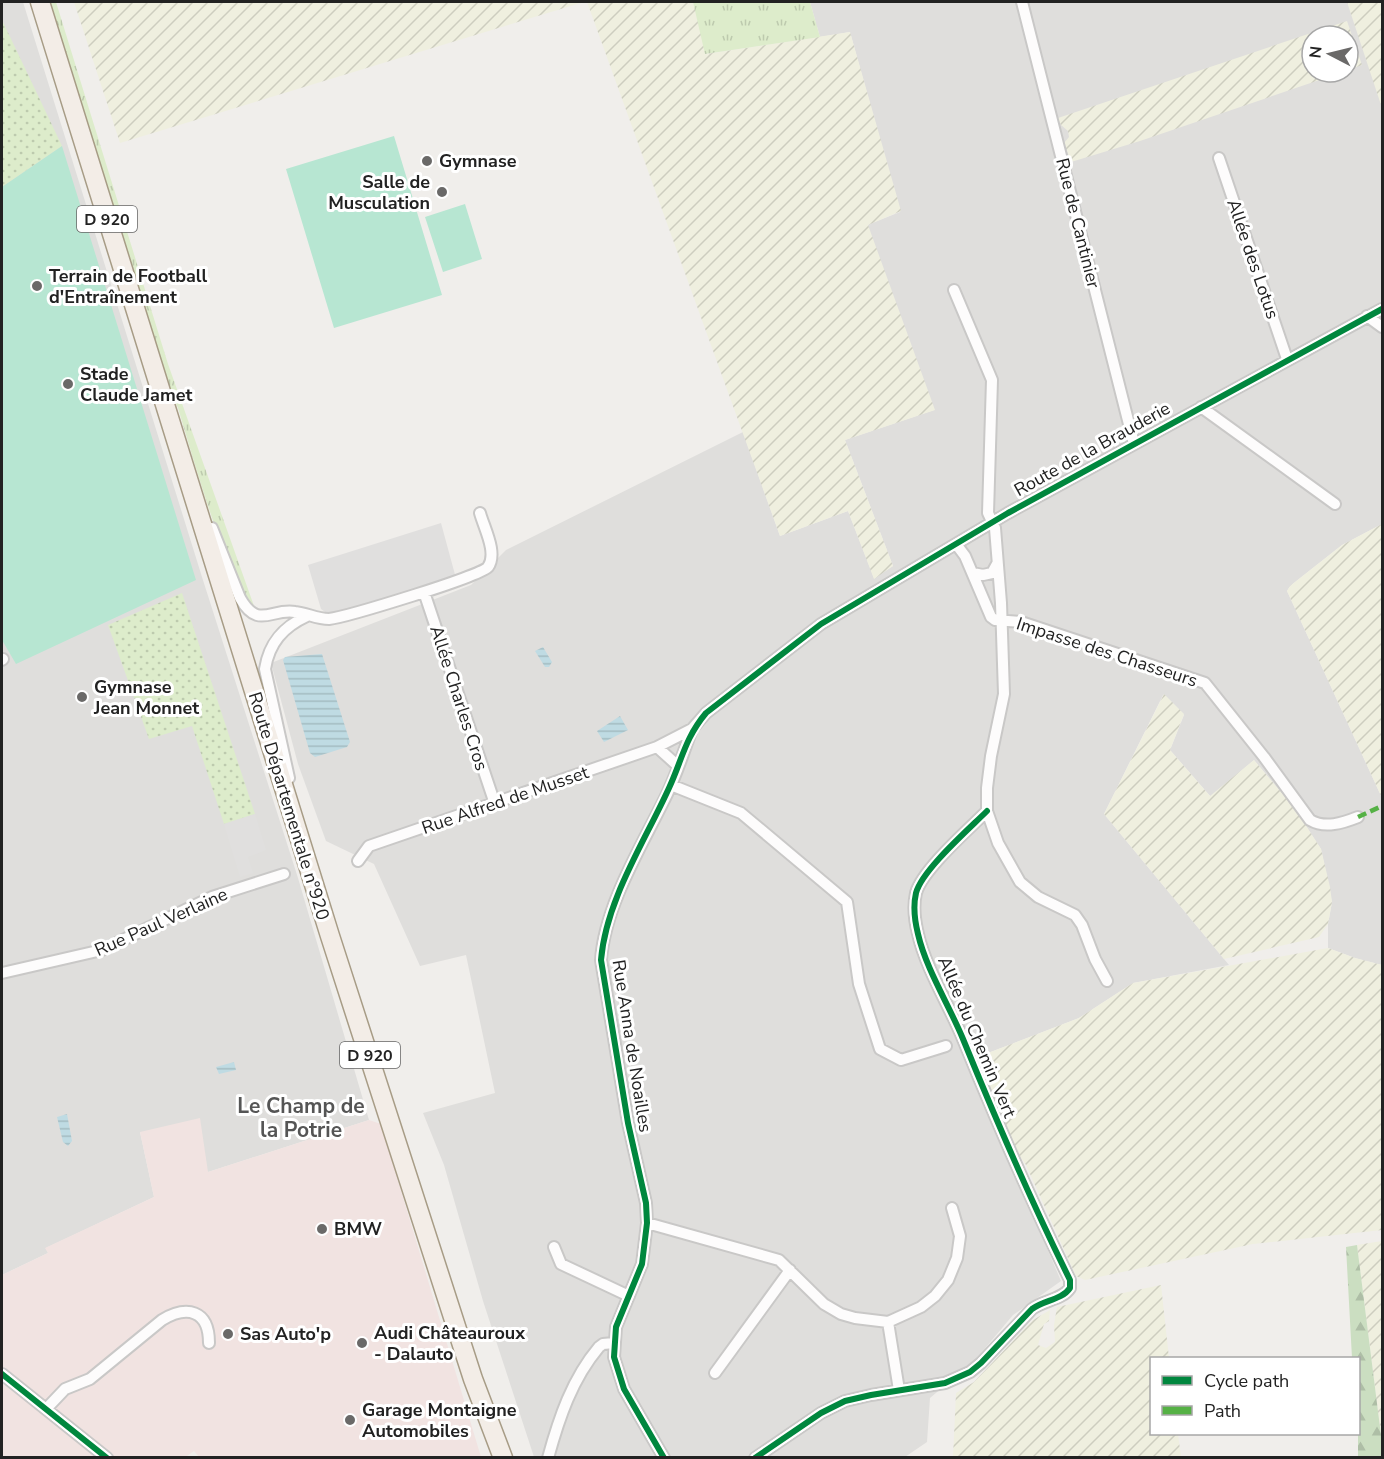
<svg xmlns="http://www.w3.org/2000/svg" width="1384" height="1459" font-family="'Nunito Sans',sans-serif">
	<defs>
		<pattern id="farmland-furrows" width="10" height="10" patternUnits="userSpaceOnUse" patternTransform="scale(1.5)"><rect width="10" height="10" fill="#efefdf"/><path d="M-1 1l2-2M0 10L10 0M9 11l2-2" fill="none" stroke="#cdcdbf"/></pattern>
		<pattern id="grass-tufts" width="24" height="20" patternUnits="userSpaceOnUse" patternTransform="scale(1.5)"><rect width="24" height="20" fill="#ddeccb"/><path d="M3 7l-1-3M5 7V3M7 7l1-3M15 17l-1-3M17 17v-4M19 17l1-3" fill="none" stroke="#bdcaae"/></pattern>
		<pattern id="forest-firs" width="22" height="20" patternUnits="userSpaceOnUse" patternTransform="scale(1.5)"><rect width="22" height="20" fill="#cbdec1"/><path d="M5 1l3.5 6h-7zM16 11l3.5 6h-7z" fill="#aebea6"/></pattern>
		<pattern id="garden-dots" width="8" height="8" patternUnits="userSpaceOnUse" patternTransform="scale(1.5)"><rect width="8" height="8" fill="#ddeccb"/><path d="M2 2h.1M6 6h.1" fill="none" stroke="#bdcaae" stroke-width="1.8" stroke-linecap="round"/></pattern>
		<pattern id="water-rules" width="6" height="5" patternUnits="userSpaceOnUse" patternTransform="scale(1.5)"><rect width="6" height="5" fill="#bfdbe3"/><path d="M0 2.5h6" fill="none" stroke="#a4bcc2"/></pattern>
	</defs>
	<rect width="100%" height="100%" fill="#f0eeeb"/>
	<path fill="#dfdedc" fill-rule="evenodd" d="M2 2H23L202 577 298 878 369 1120 208 1172 140 1132 154 1197 46 1248 48 1253 2 1275Z
		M810 2H1382V524L1342 545 1290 586 1287 591 1382 798V965L1355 958 1328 948V924L1332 902 1321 849 1296 811 1254 760 1211 797 1170 750 1184 715 1163 695 1104 814 1229 965 1133 983 1079 1018 967 1061 1061 1281 1013 1315 976 1359 930 1398 927 1442 905 1457H534L483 1301 444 1165 423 1113 495 1093 466 955 420 966 374 864 326 841 298 764 271 663 471 585 506 550 743 432 780 536 848 511 874 578 893 566 845 440 934 410 867 225 900 212 850 32 820 37ZM1312 36H1348V72H1312Z"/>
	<path fill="#f1e3e1" d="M200 1118 208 1172 369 1120 381 1124 481 1457 200 1458 194 1451 184 1458H2V1275L48 1253 45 1248 154 1197 140 1132Z"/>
	<path fill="url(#farmland-furrows)" d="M74 2H584L120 143Z
		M587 2H693L706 54 850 32 901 211 868 225 935 410 845 440 893 566 874 579 848 511 780 536Z
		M1347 2 1382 3V108Z
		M1347 21 1362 65 1348 70V36H1312V72H1343L1140 141 1071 162 1064 143 1069 137 1068 131 1061 125 1058 118Z
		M1382 524V798L1287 591 1290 586 1342 545Z
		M1164 694 1184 714 1170 750 1210 796 1254 760 1296 810 1321 849 1330 887 1332 902 1328 924 1319 937 1224 959 1104 814Z
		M1328 948 1355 958 1382 965V1230L1253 1244 1085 1280 1076 1276 1026 1165 1012 1145 975 1058 1079 1018 1133 983Z
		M1382 1241V1443L1357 1245Z
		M1161 1285 1169 1358H1152V1434H1178L1181 1457H953L956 1393 974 1382 1033 1320 1050 1310 1049 1321 1044 1324 1038 1345 1046 1348 1055 1342 1054 1325 1057 1307Z"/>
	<path fill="url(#grass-tufts)" d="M46 2H56L168 364 254 606C231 596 188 440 178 408L170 391Z
		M693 2H810L820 37 705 54Z"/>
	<path fill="url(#forest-firs)" d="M1357 1245 1382 1443V1457H1358V1358H1352L1346 1247Z"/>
	<path fill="url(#garden-dots)" d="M2 20 62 146 2 187Z
		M182 593 255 814 224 824 192 726 149 739 108 625Z"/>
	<path fill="#b7e6d2" d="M394 136 442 295 334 328 286 169Z
		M62 146 196 580 16 664 2 640V187Z
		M465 204 482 259 443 272 425 217Z"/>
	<path fill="#e0dfde" d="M441 523 457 582 335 619 321 609 308 565Z
		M255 814 266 850 248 857 253 873 240 877 224 824Z"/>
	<path fill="url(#water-rules)" d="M543 647 552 662 549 667H545L535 651Z
		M322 654 350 742 347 747 315 757 310 753 283 660 285 657Z
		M620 716 628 730 604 742 597 731Z
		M234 1062 236 1070 219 1074 216 1067Z
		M67 1114 72 1141 68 1146 63 1142 57 1117Z"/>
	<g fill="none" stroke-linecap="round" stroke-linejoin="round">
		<g stroke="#c9c8c7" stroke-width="14">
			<path id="minor" d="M1022 2 1134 444
				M1219 158 1287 359
				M954 290 992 380 988 513 995 528 1001 603 1004 694 991 756 987 788V811L998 843 1020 882 1038 897 1075 915 1082 925 1095 959 1107 981
				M1367 316 1382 327
				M1201 407 1335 504
				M212 528 240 598C258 630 271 608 295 612 307 613 316 619 329 619 346 617 482 576 488 567 498 553 484 528 480 513
				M956 544 965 556 991 617 995 620 1021 622 1205 683 1264 757 1310 820C1325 829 1343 823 1358 817
				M973 573 983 575 992 573 997 564
				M424 592 495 804
				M2 660 3 659
				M657 747 678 766
				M289 778 265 669C269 643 283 627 307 616
				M671 785 741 813 847 902 859 984 880 1049 901 1060 946 1046
				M358 861 369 846 657 747 692 729 706 713 821 624 1008 513 1382 309
				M2 973 102 950 212 897 284 874
				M647 1223 779 1260 824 1304 841 1314 855 1318 888 1322 921 1307 935 1296 948 1280 957 1258 960 1236 952 1208
				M554 1247 561 1264 629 1296
				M888 1322 899 1390
				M715 1373 790 1270
				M2 1374 107 1458
				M46 1409 65 1389 90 1379 162 1320C187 1305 209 1310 209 1343
				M548 1458C559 1418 572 1379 599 1347L603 1344 614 1343
				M664 1458 624 1389 614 1357 616 1327 642 1264 647 1223 646 1203 628 1123 601 960C605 904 643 844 667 794 677 773 684 751 692 729
				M755 1458 821 1413 845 1401 871 1395 945 1383 970 1372 981 1363 1032 1309C1044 1300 1062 1300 1070 1288V1280C1031 1201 996 1120 963 1039 949 1005 926 969 918 934 915 922 913 906 916 893 922 870 969 829 987 811"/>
		</g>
		<g stroke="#a79c86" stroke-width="21">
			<path id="primary" d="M40 2 330 936 473 1379 503 1458"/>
		</g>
		<use href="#minor" stroke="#fdfcfc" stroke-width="10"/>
		<use href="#primary" stroke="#f3ede7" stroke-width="18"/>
		<path stroke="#55b145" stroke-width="4.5" stroke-dasharray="9 4.5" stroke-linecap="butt" d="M1358 817 1382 806"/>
		<g stroke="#fff" stroke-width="10">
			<path id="cycleway" d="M2 1374 107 1458
				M664 1458 624 1389 614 1357 616 1327 642 1264 647 1223 646 1203 628 1123 601 960C606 900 645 841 669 788 682 760 685 738 706 713L821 624 1008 513 1382 309
				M755 1458 821 1413 845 1401 871 1395 945 1383 970 1372 981 1363 1032 1309C1044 1300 1062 1300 1070 1288V1280C1031 1201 996 1120 963 1039 949 1005 926 969 918 934 915 922 913 906 916 893 922 870 969 829 987 811"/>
		</g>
		<use href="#cycleway" stroke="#00873e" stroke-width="6"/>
	</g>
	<g fill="#6a6968" stroke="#fff" stroke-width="2">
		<circle cx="427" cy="161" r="6"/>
		<circle cx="442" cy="192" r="6"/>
		<circle cx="37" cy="286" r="6"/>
		<circle cx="68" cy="384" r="6"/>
		<circle cx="82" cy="697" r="6"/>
		<circle cx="322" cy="1229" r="6"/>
		<circle cx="228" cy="1334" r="6"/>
		<circle cx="362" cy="1343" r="6"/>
		<circle cx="350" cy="1420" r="6"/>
	</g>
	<g text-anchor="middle" stroke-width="6" stroke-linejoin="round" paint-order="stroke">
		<g fill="#fff" stroke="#646464" stroke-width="1.5">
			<rect x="77" y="206" width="60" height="26" rx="4.5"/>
			<rect x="340" y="1042" width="60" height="26" rx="4.5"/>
		</g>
		<g font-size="16" font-weight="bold" fill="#222">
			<text x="107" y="225">D 920</text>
			<text x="370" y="1061">D 920</text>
		</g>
		<g font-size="18" font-weight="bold" fill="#222" stroke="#fff" text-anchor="start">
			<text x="439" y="167">Gymnase</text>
			<text x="430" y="188" text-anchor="end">Salle de<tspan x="430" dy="21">Musculation</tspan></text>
			<text x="49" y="282">Terrain de Football<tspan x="49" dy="21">d'Entraînement</tspan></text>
			<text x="80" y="380">Stade<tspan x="80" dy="21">Claude Jamet</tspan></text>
			<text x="94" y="693">Gymnase<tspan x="94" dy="21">Jean Monnet</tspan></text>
			<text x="334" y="1235">BMW</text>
			<text x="374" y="1339">Audi Châteauroux<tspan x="374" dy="21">- Dalauto</tspan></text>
			<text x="240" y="1340">Sas Auto'p</text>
			<text x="362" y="1416">Garage Montaigne<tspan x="362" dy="21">Automobiles</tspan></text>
		</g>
		<g font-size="18" fill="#222" stroke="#fff">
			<text transform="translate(1078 223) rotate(76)" y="6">Rue de Cantinier</text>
			<text transform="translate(1253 259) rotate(71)" y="6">Allée des Lotus</text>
			<text transform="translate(1092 449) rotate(-29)" y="6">Route de la Brauderie</text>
			<text transform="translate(1107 652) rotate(18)" y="6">Impasse des Chasseurs</text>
			<text transform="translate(459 698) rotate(72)" y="6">Allée Charles Cros</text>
			<text transform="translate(505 800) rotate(-19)" y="6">Rue Alfred de Musset</text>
			<text transform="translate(289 806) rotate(73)" y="6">Route Départementale n°920</text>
			<text transform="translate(161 922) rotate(-24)" y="6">Rue Paul Verlaine</text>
			<text transform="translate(977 1037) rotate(67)" y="6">Allée du Chemin Vert</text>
			<text transform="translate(632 1046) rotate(81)" y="6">Rue Anna de Noailles</text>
		</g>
		<g font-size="21" font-weight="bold" fill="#555" stroke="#fff">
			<text x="301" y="1113">Le Champ de<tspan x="301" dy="24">la Potrie</tspan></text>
		</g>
	</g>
	<rect width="1384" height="1459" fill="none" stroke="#222222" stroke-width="6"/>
	<rect x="1150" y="1357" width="210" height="78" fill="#ffffff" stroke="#a7a7a7" stroke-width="1.5"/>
	<rect x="1162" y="1376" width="30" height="9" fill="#00873e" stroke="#a7a7a7" stroke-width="1.5"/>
	<text x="1204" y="1387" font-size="18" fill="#222222">Cycle path</text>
	<rect x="1162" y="1406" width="30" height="9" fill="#55b145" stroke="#a7a7a7" stroke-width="1.5"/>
	<text x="1204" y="1417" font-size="18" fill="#222222">Path</text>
	<g transform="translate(1330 54) rotate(277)"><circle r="28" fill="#ffffff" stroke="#a7a7a7" stroke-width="1.5"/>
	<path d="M0-4.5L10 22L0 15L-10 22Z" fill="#6a6968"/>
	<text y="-9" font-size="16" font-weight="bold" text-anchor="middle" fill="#222222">N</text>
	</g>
</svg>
